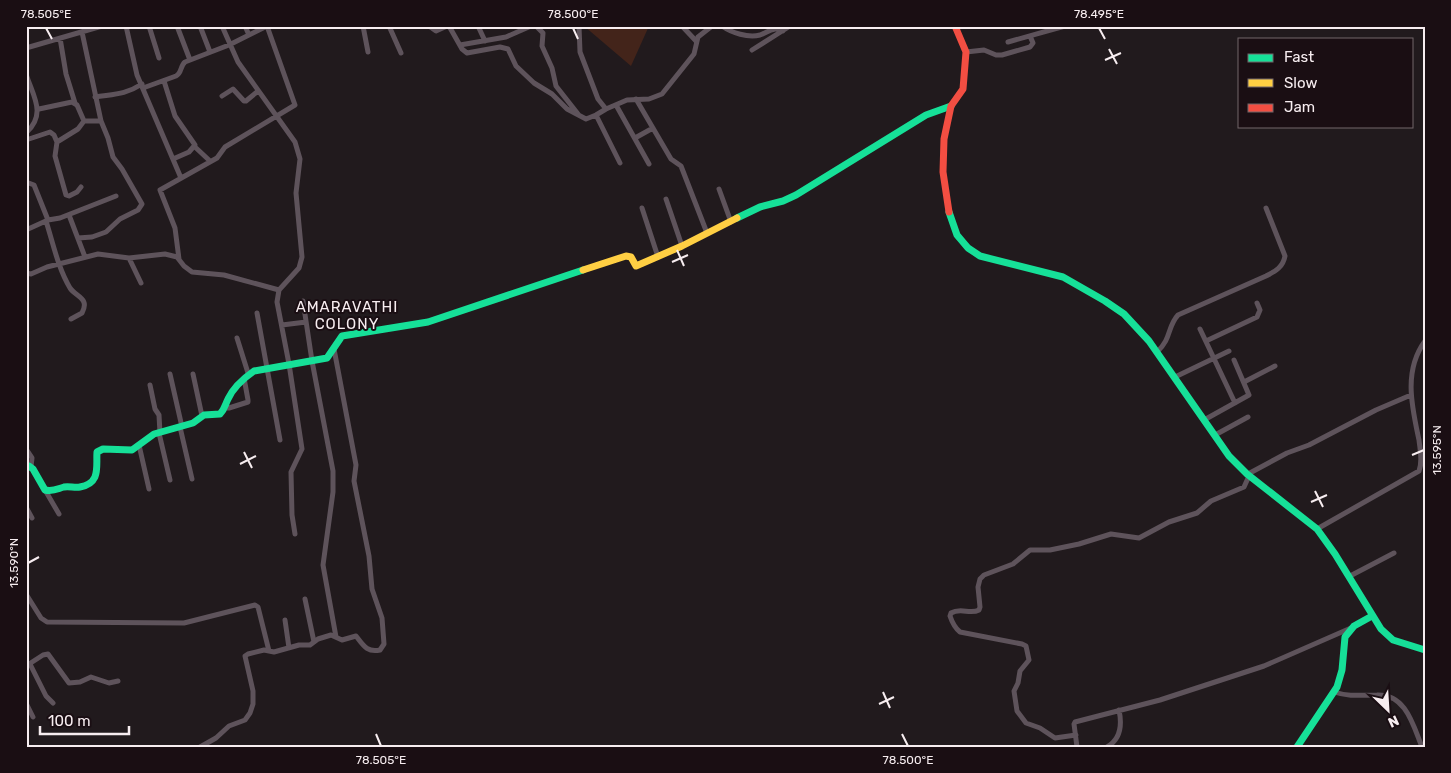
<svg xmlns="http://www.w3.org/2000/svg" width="1451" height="773" font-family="Rubik,sans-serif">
	<rect width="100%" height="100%" fill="#211a1d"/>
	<path fill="#43241a" d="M584 26H649L631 66Z"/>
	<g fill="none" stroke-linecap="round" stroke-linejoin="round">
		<path stroke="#5e535b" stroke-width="5" d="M126 26 137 75 181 178
			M149 26 159 58
			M177 26 190 60
			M200 26 210 52
			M222 26 238 62 295 142 300 159 296 193 302 257 299 268 279 290
			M245 26 249 35
			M363 26 368 52
			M389 26 401 53
			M429 26 436 31 447 26
			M449 26 462 49 467 53 500 47 508 49 516 66 534 83 552 94 567 109 586 119 596 115 606 109 627 100 649 99 662 94 694 54 698 37 712 26
			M478 26 485 41
			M536 26 543 33 542 46 552 68 556 86 578 114
			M579 26 580 52 598 99 606 109
			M682 26 696 41
			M722 26C732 33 748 38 760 35 769 32 773 26 783 31
			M82 32 101 121
			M60 38 66 74 75 103
			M1008 42 1065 26
			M460 45 506 37 531 26
			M26 48 102 26
			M752 50 790 26
			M966 52 984 50 996 55H1002L1030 47 1033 43 1030 36
			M26 74C33 96 47 114 26 133
			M164 81 175 116 195 145 189 152 173 159
			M143 88 176 76C182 73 180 66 185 62L229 45 267 26
			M222 96 233 89 244 101H246L258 91
			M95 97C114 94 125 95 142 84
			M636 99 671 159 681 166 707 233
			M616 105 649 164
			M39 109 72 102 77 105 84 121H101L108 138 113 157 122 169 142 204 138 210 120 219 106 232 92 237 78 238
			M596 115 620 163
			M635 138 653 128
			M26 140 50 132 54 135 57 142
			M195 147 210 161
			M26 182 34 185 48 220 60 218 116 196
			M81 187 77 192 69 196 66 195 55 156 57 142 78 129 84 121
			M719 189 731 222
			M666 199 682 246
			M642 208 658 257
			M69 215 85 257
			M46 221C53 243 58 268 70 288 76 297 90 298 82 313L71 319
			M26 230 48 220
			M129 258 141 283
			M179 259 175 228 160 190 217 158 225 147 295 105 267 26
			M26 273 31 274 47 267 98 254 129 258 165 254 177 257 184 266 192 272 224 275 279 290 277 302 289 364 302 449 291 472 292 515 295 534
			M303 301 312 361 333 471V492L323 565 336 637
			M257 313 280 440
			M282 325 306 322
			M1200 329 1235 403
			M237 338 248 373
			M1206 341 1257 317 1260 310 1257 303
			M1157 352C1172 338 1167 327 1178 315L1266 276C1276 271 1283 267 1285 256L1266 208
			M170 374 182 427
			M193 374 202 416
			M1175 377 1229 351
			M1244 382 1275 366
			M150 385 155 409 159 415 160 433
			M225 408H229L248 402V400L244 378
			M1204 420 1249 395 1234 360
			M180 427 192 479
			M159 433 170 480
			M1215 435 1248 417
			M139 445 149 489
			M26 449 32 458 31 467
			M1248 474 1287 453 1309 445 1376 410 1411 395
			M45 490 59 514
			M26 507 32 518
			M1317 529 1419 471C1423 461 1420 450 1419 440 1412 407 1403 371 1425 341
			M1350 576 1394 553
			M26 594 41 618 47 622 184 623 255 605 258 607 269 651
			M305 599 314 642
			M285 620 289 648
			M30 664 46 696 53 703
			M26 666 43 655 48 654 69 683 80 682 91 677 109 683 118 681
			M1334 692C1349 697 1362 695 1377 695 1406 694 1413 725 1422 747
			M26 703 33 717
			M1076 735 1055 738 1040 728 1026 723 1017 711 1014 691 1018 683 1020 671 1029 660 1026 646 1022 644 960 632C955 628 952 622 950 616L951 613C961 607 970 615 979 610L980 607 978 587 980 579 984 575 1013 564 1030 550H1050L1079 544 1111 534 1139 538 1169 522 1197 513 1211 501 1244 487 1249 476
			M200 747 216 738 229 726 245 720 250 713 253 704V691L245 656 248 654 264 650 274 652 299 645H310L318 639 331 635 342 640 356 636C363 645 367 653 380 650L384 644 382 618 372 589 369 556 354 481 356 465 334 349
			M1077 747 1074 724 1075 722 1160 700 1264 666 1351 628
			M1107 747C1121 739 1122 724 1119 710"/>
		<path stroke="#16e098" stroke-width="7" d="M949 212 957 235 968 248 980 256 1063 277 1105 301 1124 314 1149 341 1229 456 1247 474 1317 529 1335 554 1381 629 1393 640 1425 650
			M737 218 760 207 783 201 796 195 926 115 951 106
			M26 467 29 466 33 469 45 490C53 492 57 489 64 487 69 486 75 488 80 487 101 483 96 467 97 452L103 449 132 450 154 434 193 423 204 415 220 414C225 409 225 405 228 399 233 388 244 378 254 371L327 358 342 336 428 322 583 270
			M1297 747 1337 687 1342 670 1345 637 1354 626 1372 616"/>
		<path stroke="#ffcf43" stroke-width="7" d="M583 270 626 256 631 257 636 266 682 246 737 218"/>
		<path stroke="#f24e42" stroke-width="7" d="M949 212 943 172 944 139 951 106 963 89 966 52 955 26"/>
	</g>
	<path fill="none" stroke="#f7edf0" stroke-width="2" d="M46 28 52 39M573 28 578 39M1099 28 1105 39M1109 49 1117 64M1105 60 1121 53M677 250 684 266M672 262 688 255M244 452 252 468M1412 455 1424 450M240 464 256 456M1315 491 1323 507M1311 502 1327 495M28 563 39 557M883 692 890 708M879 704 894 697M376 734 381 746M902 734 908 746"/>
	<g text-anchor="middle" stroke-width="4" stroke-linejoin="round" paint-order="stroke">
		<g font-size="15" letter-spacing="1" fill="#f7edf0" stroke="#1a0e13">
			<text x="347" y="312">AMARAVATHI<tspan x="347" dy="17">COLONY</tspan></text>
		</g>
	</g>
	<rect width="1451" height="773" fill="none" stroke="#1a0e13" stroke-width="55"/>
	<rect x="1238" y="38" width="175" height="90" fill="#1a0e13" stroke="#72676b"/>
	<rect x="1248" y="54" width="25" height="8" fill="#16e098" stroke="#72676b"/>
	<text x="1284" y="62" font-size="15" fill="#f7edf0">Fast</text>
	<rect x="1248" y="79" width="25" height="8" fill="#ffcf43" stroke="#72676b"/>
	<text x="1284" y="88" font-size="15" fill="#f7edf0">Slow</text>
	<rect x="1248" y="104" width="25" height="8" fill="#f24e42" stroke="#72676b"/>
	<text x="1284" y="112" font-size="15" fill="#f7edf0">Jam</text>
	<g transform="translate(1388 710) rotate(155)" stroke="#1a0e13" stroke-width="4" paint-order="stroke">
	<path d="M0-4L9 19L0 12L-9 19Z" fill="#f7edf0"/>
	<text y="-8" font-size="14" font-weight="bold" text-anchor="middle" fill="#f7edf0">N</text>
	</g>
	<path d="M40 726v8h89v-8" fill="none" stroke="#f7edf0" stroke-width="2.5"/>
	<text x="48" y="726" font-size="15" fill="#f7edf0" stroke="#1a0e13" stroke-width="4" paint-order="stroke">100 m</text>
	<rect x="28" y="28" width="1396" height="718" fill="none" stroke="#f7edf0" stroke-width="2"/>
	<g font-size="12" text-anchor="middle" fill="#f7edf0">
		<text x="46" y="18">78.505°E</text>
		<text x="573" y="18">78.500°E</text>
		<text x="1099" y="18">78.495°E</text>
		<text transform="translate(1437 450) rotate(-90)" y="4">13.595°N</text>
		<text transform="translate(14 563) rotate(-90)" y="4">13.590°N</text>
		<text x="381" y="764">78.505°E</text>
		<text x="908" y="764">78.500°E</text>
	</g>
</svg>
